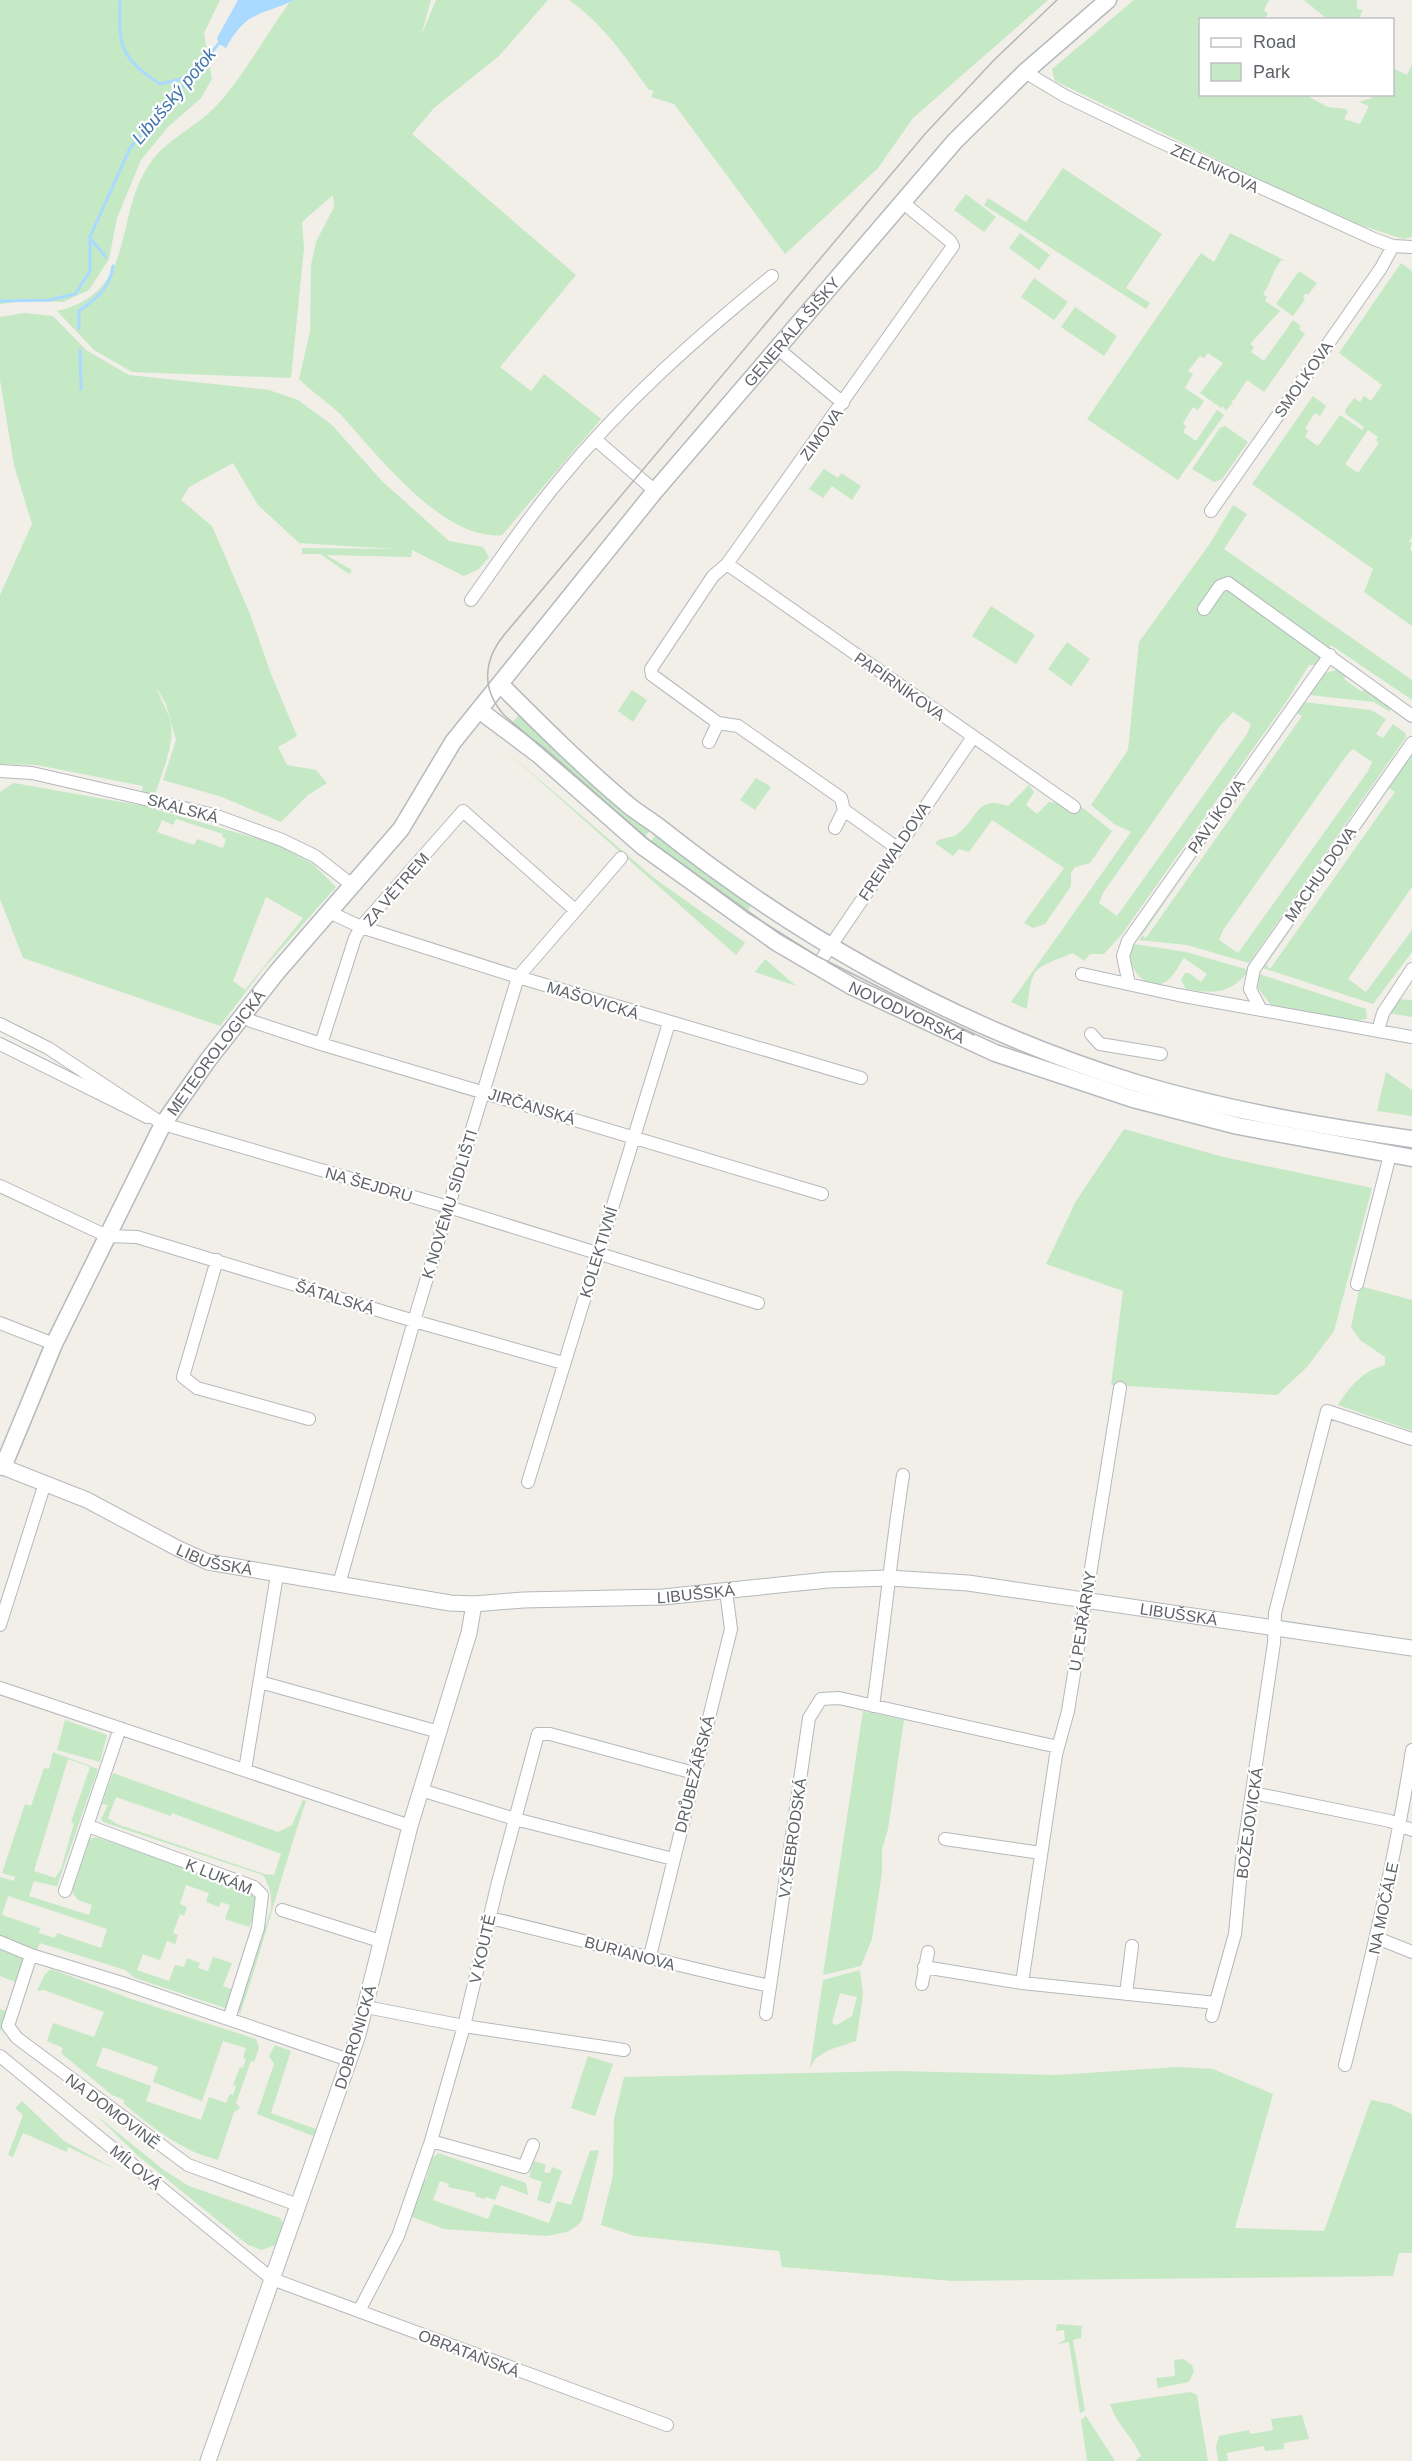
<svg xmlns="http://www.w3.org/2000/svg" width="1412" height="2461" font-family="Arial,sans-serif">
	<rect width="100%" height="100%" fill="#f1efe8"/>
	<path fill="#c5e8c5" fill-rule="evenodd" d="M0 0H220L204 33 212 79 201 98 167 128 141 160 117 218 109 259 89 290 63 302 23 301 0 304Z
		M295 0H431L421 36 436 0H548L499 56 434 108 412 134 576 275 500 367 531 391 544 374 601 419 502 535C444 542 376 453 341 415 328 402 312 392 299 379L310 332 311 265 316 242 334 207 333 195 302 222 304 248 291 378 132 372 94 350 57 311C139 292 112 216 151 162 166 140 199 125 217 105 243 77 266 35 289 3Z
		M569 0H1048L913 118 878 168 785 254 674 104 651 97 654 91 648 89C625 56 603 24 569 0Z
		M1134 0H1269L1264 10 1268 14 1264 19 1200 20V94L1305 95 1328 107 1346 109 1348 111 1344 119 1360 124 1369 106 1359 102 1372 98 1371 95 1392 94 1393 68 1407 75 1412 64V237L1403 239 1339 218 1055 81 1052 69Z
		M1304 0H1357V9L1363 10 1359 19H1327Z
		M1063 168 1162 234 1126 288 1150 303 1146 309 984 205 988 198 1026 222Z
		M966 194 996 217 984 232 954 210Z
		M1020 233 1050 255 1039 270 1009 248Z
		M1230 233 1286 261 1281 260C1271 274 1272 281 1263 294L1267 297 1265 301 1280 311 1250 344 1254 347 1251 352 1264 361 1293 320 1301 326 1299 329 1305 334 1264 392 1247 380 1234 400H1231L1233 402 1226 411 1223 406 1221 408 1200 393 1223 363 1208 353 1204 358 1200 356 1188 371 1193 374 1185 388 1204 401 1198 410 1193 407 1183 423 1186 426 1183 432 1196 441 1217 410 1224 415 1178 480 1087 419 1201 253 1214 262Z
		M1401 263 1412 271V538L1409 541 1412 543 1410 550 1412 551V626L1364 592 1373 569 1252 484 1313 396 1326 406 1320 416 1315 413 1305 428 1308 431 1305 437 1318 446 1340 415 1362 430 1364 427 1346 414 1345 410 1354 398 1360 402 1364 396 1371 401 1382 385 1339 353ZM1368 430 1378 437 1376 440 1379 443 1358 473 1345 464Z
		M1299 271 1317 283 1308 295 1306 293 1303 297 1305 299 1293 316 1276 304Z
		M1034 278 1068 302 1054 320 1021 297Z
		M1075 307 1117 336 1104 356 1061 327Z
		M24 313 53 316 86 350 129 375 269 390 298 400 332 425 382 481 449 541 483 547 489 557 479 569 464 576 412 550 411 557 326 555 352 570 349 574 320 554H302V548L395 549 299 543 258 505 233 463 189 487 181 500 212 526 250 614 271 674 297 736 278 747 287 765 316 770 327 783 308 795 281 822 222 797 163 780 176 740 166 704 157 688C160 700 169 712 171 724 175 749 157 783 151 808L279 845 313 864 336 887 264 968 220 1026 23 958 0 899V792L14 783 138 805 143 786 37 765 0 764V595L32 524 14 465 0 380V317ZM176 819 223 834 222 837 226 839 223 848 197 839 194 845 157 832 162 820 173 825ZM266 897 303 918 245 990 233 981Z
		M1225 426 1248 442 1222 479 1214 482 1192 469 1220 428Z
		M824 469 838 478 841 473 861 486 852 500 832 486 823 498 809 489Z
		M1233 505 1247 514 1224 549 1412 680V700L1331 645 1318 665H1309L1286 702 1122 934 1104 954H1090L1084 961 1073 953C1032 970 1033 964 1027 1009L1011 1002 1131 832 1114 824 1091 805 1128 750 1139 642 1211 542ZM1233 712 1251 724 1247 734 1117 916 1099 903 1103 893 1220 726Z
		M991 606 1035 635 1016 664 972 636Z
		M1067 642 1090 659 1071 686 1048 669Z
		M1340 669 1348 673 1344 679 1362 692 1367 686 1390 707V712L1374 702 1309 695 1325 673Z
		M632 690 647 700 633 722 618 711Z
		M1303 702 1371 710 1386 719 1376 734 1383 738 1393 724 1405 733 1406 737 1249 963 1187 945 1139 940ZM1297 713 1302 716 1146 938 1141 935ZM1353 749 1372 762 1368 771 1238 953 1219 940 1223 930 1346 756Z
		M520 713 653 827 641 841 509 727Z
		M505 750 654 878 751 947 745 943 736 955Z
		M1412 754V887L1348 979 1366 992 1412 930V952L1373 1004 1263 968ZM1389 788 1395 792 1270 969 1266 965Z
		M756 778 771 787 755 810 740 800Z
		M1029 785 1034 792 1026 805 1037 814 1049 802 1059 803 1071 813 1078 804 1112 831 1090 863 1075 867 1071 873V886L1045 924 1033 928 1024 923 1064 868 992 820 969 852 959 849 953 856 935 843C940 837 949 839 956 835 978 821 975 794 1008 806Z
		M658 832 752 904 746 914 647 846Z
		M1134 944 1186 952 1249 970C1232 994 1213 994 1186 989L1181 980 1185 973H1189L1201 982 1207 974 1184 958C1179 965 1174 976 1167 981 1148 995 1120 963 1134 944Z
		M765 959 796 986 755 972Z
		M1259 974 1366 1009 1367 1019 1352 1021 1271 1005 1258 988Z
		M1397 999 1412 1000V1017L1389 1013Z
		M1386 1072 1412 1090V1116L1377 1111Z
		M1124 1129 1223 1157 1372 1188 1334 1331 1307 1367 1277 1395 1111 1385 1123 1291 1046 1264 1076 1201Z
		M1360 1286 1412 1300V1431L1338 1405C1350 1386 1363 1371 1385 1365V1357L1360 1340 1351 1327Z
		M863 1711 904 1720 888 1829 882 1849V1872L872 1939 861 1966 823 1975Z
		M65 1720 107 1735 100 1762 57 1750Z
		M53 1752 98 1769 57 1886 59 1887 34 1881 29 1896 89 1915 92 1905 78 1900 72 1892 90 1839 96 1837 248 1889 256 1900V1911L249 1927 225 1919 230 1905 221 1902 219 1907 206 1902 209 1893 186 1885 180 1904 187 1907 184 1916 180 1914 173 1933 178 1935 175 1944 167 1941 160 1960 143 1954 137 1970 169 1981 175 1965 184 1967 187 1958 200 1963 198 1968 208 1971 213 1957 232 1963 223 1986 234 1990 228 2009 135 1978 125 1970 40 1943 0 2032V2009L8 2012 18 1983 0 1976V1877L14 1881 15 1877 2 1873 25 1804 31 1806 44 1768 49 1769ZM68 1759 90 1767 71 1822 74 1823 61 1869 55 1878 34 1871ZM8 1896 107 1929 101 1948 57 1933 55 1938 39 1933 40 1928 2 1915Z
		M113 1773 278 1832 292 1825 303 1800 306 1801C282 1872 264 1943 240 2014L238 2012 271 1909C272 1894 270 1887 263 1875L103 1822 101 1819 108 1805 102 1804ZM116 1797 171 1816 172 1813 281 1854 274 1875 264 1874 117 1824 108 1818Z
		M51 1969 134 2000 256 2039 259 2048 254 2062 251 2061 236 2103 240 2108 234 2112 218 2160C180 2150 153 2128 124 2104V2100L112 2095 61 2053 63 2048 47 2041 53 2023 94 2037 104 2012 44 1990 37 1991 45 1974ZM223 2041 246 2048 243 2058 246 2059 243 2068 240 2067 233 2085 236 2086 233 2095 230 2094 226 2103 209 2097 201 2120 146 2101 151 2086 96 2066 103 2047 158 2067 153 2082 202 2101Z
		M860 1970 863 1995 856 2041 829 2050 816 2058 810 2068 823 1980ZM840 1993 857 1997 852 2016 837 2025 832 2023Z
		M275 2045 291 2051 271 2113 316 2129 313 2136 257 2114 274 2064 269 2056Z
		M588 2056 613 2064 595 2116 571 2108Z
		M1177 2067 1213 2069 1273 2094 1235 2228 1324 2231 1371 2100 1390 2104 1412 2114V2253H1399L1393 2276 953 2281 782 2267 779 2251 635 2236 601 2225 613 2175 614 2119 624 2077 898 2071 1057 2075Z
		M22 2101 64 2141 117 2170 68 2147 67 2152 23 2133 13 2157 8 2155 23 2115 15 2108Z
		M96 2115 165 2171 189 2186 280 2218 283 2223 275 2245 262 2250 248 2245 137 2155Z
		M599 2150 582 2220 577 2226 567 2232 547 2236 444 2229 410 2216 422 2179 426 2180 432 2159 438 2153 526 2183 528 2195 501 2185 495 2200 486 2197 484 2199 475 2196 476 2193 448 2187 449 2184 440 2181 433 2200 488 2219 494 2204 549 2223 557 2201 571 2205 590 2151Z
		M534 2161 546 2165 544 2172 550 2173 552 2167 562 2171 550 2204 537 2200 542 2182 529 2177Z
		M1057 2324 1082 2326 1081 2338 1073 2340 1085 2411 1080 2413 1069 2342 1057 2344 1065 2340 1064 2330 1056 2331Z
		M1183 2359 1192 2365 1194 2371 1189 2382 1158 2388 1156 2378 1175 2376 1174 2360Z
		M1190 2392 1197 2395 1208 2461H1135L1141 2456C1133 2437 1116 2424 1110 2404Z
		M1302 2415 1309 2439 1284 2443V2449L1265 2451 1264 2446 1227 2453 1228 2461H1218L1216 2447 1219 2436 1249 2430 1250 2434 1273 2430 1271 2419Z
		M1086 2416 1115 2461H1087L1081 2420Z"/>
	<path fill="#aadaff" d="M238 0H295C261 16 246 10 226 48L219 44 217 38Z"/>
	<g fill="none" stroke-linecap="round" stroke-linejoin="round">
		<path stroke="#aadaff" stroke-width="3" d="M120 0C118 47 121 58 160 84L186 78
			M90 238 106 257
			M0 301 49 300 75 294 90 271V237L130 148 221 41
			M79 328V311C96 299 110 288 113 266
			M80 351 81 389"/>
		<g stroke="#b5b8bc" stroke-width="14">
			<path id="minor" d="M1025 72 1065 96 1152 138 1374 239 1393 246 1412 247
				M777 348 843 403
				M595 439 655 491
				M1211 511 1381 268 1393 246
				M727 564 1074 807
				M471 600C500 560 527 519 558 482 621 404 695 339 772 276
				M1204 609 1220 586 1228 583 1412 716
				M709 742 718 723
				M0 771 32 773 214 815 282 840 315 856 352 885
				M835 828 844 810
				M897 848 844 810 841 798 738 726 718 723 652 675 651 669 713 576 727 564 953 246 950 241 901 201
				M329 912 361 927 518 977 861 1078
				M817 966 973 737
				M1082 974 1178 995 1412 1037
				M1129 984 1123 956 1128 941 1330 655
				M1261 1010 1250 989 1254 969 1412 743
				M243 1015 251 1021 321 1044 822 1194
				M0 1024 48 1048 163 1124 455 1209 758 1303
				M1378 1031 1383 1013 1412 969
				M1091 1034 1100 1044 1161 1054
				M0 1044 147 1117
				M321 1044 355 938 361 927 463 811 575 910
				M0 1186 107 1236 137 1237 414 1321 563 1363
				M217 1260 183 1377 197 1388 309 1419
				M1357 1284 1390 1155
				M0 1323 54 1344
				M528 1482 669 1023
				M339 1584 414 1321 518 977 621 858
				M0 1625 45 1483
				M260 1682 439 1732
				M0 1688 410 1826
				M873 1706C884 1629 891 1552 903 1475
				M245 1770 277 1575
				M421 1790 515 1819 673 1859
				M1253 1793 1390 1821 1412 1830
				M88 1826 254 1887 262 1895 258 1928 229 2019
				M945 1839 1041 1853
				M65 1891 120 1728
				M282 1910 380 1941
				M490 1918C583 1940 676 1966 770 1986
				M1377 1938 1412 1952
				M0 1942 31 1955 122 1983 349 2060
				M31 1955 8 2026 17 2038 188 2165 298 2205
				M650 1956 731 1629 726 1591
				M924 1967 1022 1983 1216 2003
				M1022 1983 1056 1755 1068 1711 1120 1388
				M922 1984 928 1952
				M1126 1994 1132 1946
				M366 2007 464 2026 624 2050
				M766 2014 809 1718 821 1699 839 1698 1058 1747
				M1212 2016 1235 1934 1242 1859 1274 1643 1275 1613 1327 1411 1412 1439
				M0 2056 272 2279 667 2425
				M1345 2065C1371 1960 1396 1856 1412 1750
				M431 2141 524 2167 533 2145
				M359 2311 398 2236 431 2141 464 2026 498 1882 538 1734H550L694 1773"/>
		</g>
		<g stroke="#b5b8bc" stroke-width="17">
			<g id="tertiary">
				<path id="s1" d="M3 1467 87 1500 177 1548 208 1562 450 1603 474 1604 523 1600 663 1597 828 1580 889 1578 968 1583 1412 1648"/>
				<path d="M208 2461 358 2035 410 1826 469 1633 474 1604"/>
			</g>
		</g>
		<g stroke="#b6babf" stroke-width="19">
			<g id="secondary">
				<path d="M500 684C541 725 582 766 626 803 636 812 649 819 659 827 801 940 962 1029 1136 1083 1226 1110 1319 1126 1412 1139"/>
				<path id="s2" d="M479 710 539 755 642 846 776 942 853 987 995 1053 1133 1099 1238 1126 1412 1158"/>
				<path id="s3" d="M0 1465 3 1467 54 1344 163 1124 208 1060 277 972 401 829 453 742 655 491 955 141 1025 72 1108 0"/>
			</g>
		</g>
		<use href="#minor" stroke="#fff" stroke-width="12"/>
		<use href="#tertiary" stroke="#fff" stroke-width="15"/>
		<use href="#secondary" stroke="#fff" stroke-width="16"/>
		<path stroke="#b6b7b8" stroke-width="1.5" d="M974 1035 817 956 747 912 648 839 505 716C481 690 483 661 504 635L925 134 994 60 1057 0"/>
	</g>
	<g text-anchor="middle" stroke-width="4.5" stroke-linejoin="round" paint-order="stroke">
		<g font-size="16" fill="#5f6368" stroke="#fff">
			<text transform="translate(1215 168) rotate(25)" y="6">ZELENKOVA</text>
			<text dy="6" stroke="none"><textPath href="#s3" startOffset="1395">GENERÁLA ŠIŠKY</textPath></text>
			<text transform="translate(1303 379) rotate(-55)" y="6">SMOLKOVA</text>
			<text transform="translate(821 434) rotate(-54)" y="6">ZIMOVA</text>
			<text transform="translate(900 686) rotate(35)" y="6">PAPÍRNÍKOVA</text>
			<text transform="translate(183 808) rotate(15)" y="6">SKALSKÁ</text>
			<text transform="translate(1216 816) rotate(-55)" y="6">PAVLÍKOVA</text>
			<text transform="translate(894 851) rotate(-56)" y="6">FREIWALDOVA</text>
			<text transform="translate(1320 874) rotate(-55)" y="6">MACHULDOVA</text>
			<text transform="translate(396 889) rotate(-49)" y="6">ZA VĚTREM</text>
			<text transform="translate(593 1000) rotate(17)" y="6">MAŠOVICKÁ</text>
			<text dy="6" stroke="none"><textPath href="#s2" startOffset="526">NOVODVORSKÁ</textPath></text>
			<text dy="6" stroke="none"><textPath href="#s3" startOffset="471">METEOROLOGICKÁ</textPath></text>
			<text transform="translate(532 1106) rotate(17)" y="6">JIRČANSKÁ</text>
			<text transform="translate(369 1184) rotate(16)" y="6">NA ŠEJDRU</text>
			<text transform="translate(449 1204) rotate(-73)" y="6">K NOVÉMU SÍDLIŠTI</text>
			<text transform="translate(598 1252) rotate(-73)" y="6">KOLEKTIVNÍ</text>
			<text transform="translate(335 1297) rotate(17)" y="6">ŠÁTALSKÁ</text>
			<text dy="6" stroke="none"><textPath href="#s1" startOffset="232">LIBUŠSKÁ</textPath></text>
			<text dy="6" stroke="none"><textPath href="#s1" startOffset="718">LIBUŠSKÁ</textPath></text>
			<text dy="6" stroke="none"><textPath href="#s1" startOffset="1204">LIBUŠSKÁ</textPath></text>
			<text transform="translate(1082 1621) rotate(-81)" y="6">U PEJŘÁRNY</text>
			<text transform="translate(694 1774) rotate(-76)" y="6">DRŮBEŽÁŘSKÁ</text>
			<text transform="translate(1249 1823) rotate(-82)" y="6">BOŽEJOVICKÁ</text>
			<text transform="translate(792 1838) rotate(-82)" y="6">VYŠEBRODSKÁ</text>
			<text transform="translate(219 1876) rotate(22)" y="6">K LUKÁM</text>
			<text transform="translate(1383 1908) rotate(-78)" y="6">NA MOČÁLE</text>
			<text transform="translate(482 1949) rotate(-77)" y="6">V KOUTĚ</text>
			<text transform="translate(630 1953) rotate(15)" y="6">BURIANOVA</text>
			<text transform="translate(355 2037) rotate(-73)" y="6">DOBRONICKÁ</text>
			<text transform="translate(113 2111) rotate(37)" y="6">NA DOMOVINĚ</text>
			<text transform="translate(136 2167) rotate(39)" y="6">MÍLOVÁ</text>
			<text transform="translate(469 2353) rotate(21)" y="6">OBRATAŇSKÁ</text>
		</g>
		<g font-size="18" font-style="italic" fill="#4174aa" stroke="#fff">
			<text transform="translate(174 96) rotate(-50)" y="6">Libušský potok</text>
		</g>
	</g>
	<rect x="1199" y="18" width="195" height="78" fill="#ffffff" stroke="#bfc1c3" stroke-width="1.5"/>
	<rect x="1211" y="38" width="30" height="9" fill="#ffffff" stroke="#bfc1c3" stroke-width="1.5"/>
	<text x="1253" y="48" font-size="18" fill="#5f6368">Road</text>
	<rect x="1211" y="63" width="30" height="18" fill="#c5e8c5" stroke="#bfc1c3" stroke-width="1.5"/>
	<text x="1253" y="78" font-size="18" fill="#5f6368">Park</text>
</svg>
